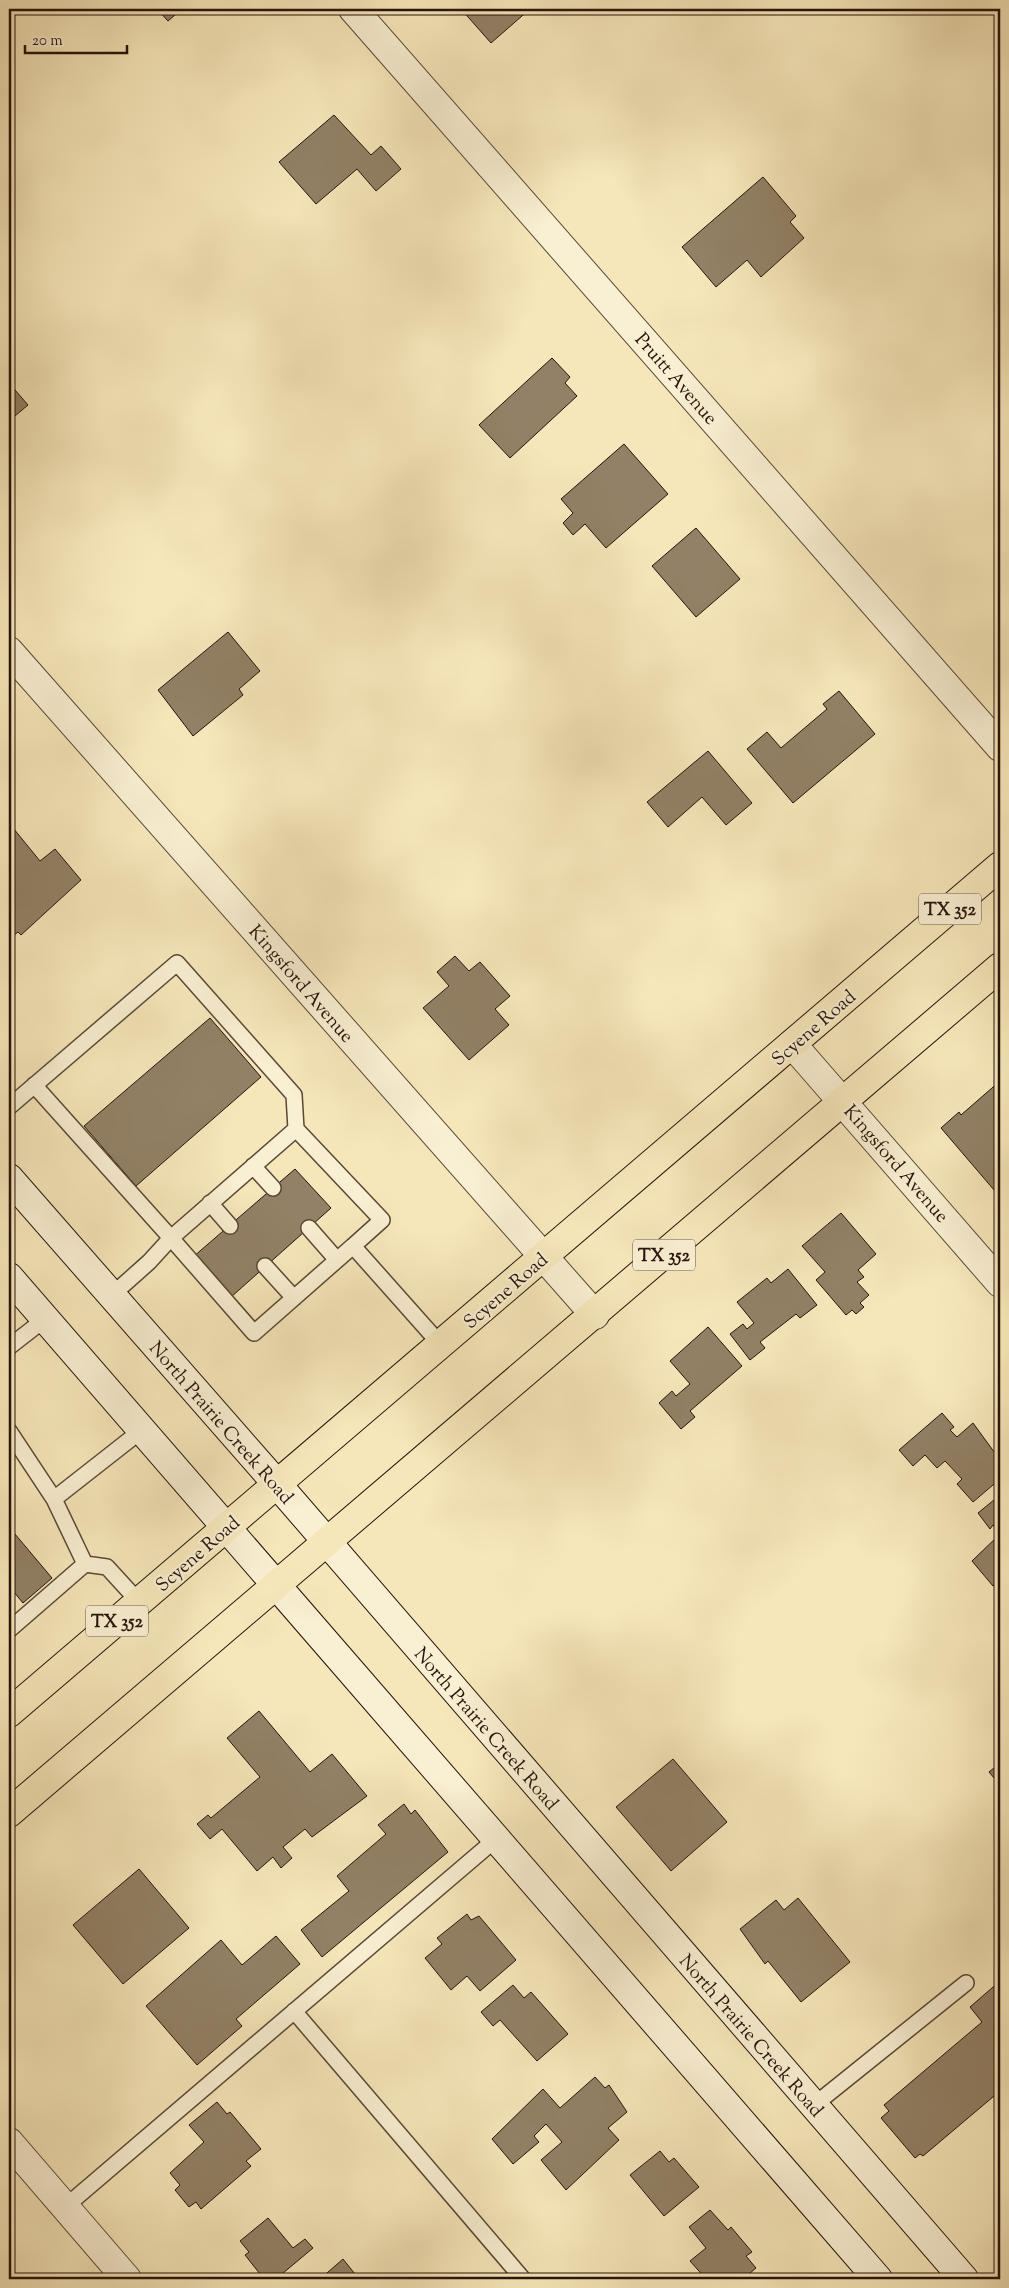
<svg xmlns="http://www.w3.org/2000/svg" width="1009" height="2288" font-family="'Sorts Mill Goudy',serif">
	<rect width="100%" height="100%" fill="#f6e7ba"/>
	<filter id="stains"><feTurbulence type="fractalNoise" baseFrequency=".004" numOctaves="4"/><feColorMatrix values="0 0 0 0 .2 0 0 0 0 .09 0 0 0 0 .02 0 0 0 .5 -.17"/></filter>
	<radialGradient id="worn" r=".72"><stop offset=".6" stop-color="#630" stop-opacity="0"/><stop offset="1" stop-color="#630" stop-opacity=".3"/></radialGradient>
	<path fill="#928166" stroke="#26130a" d="M157 9H182L168 21Z
		M461 9H530L491 43Z
		M334 115 371 155 381 146 401 169 376 191 357 169 316 204 279 162Z
		M763 177 796 216 790 222 804 238 761 277 747 260 716 287 682 247Z
		M552 358 570 377 565 383 577 396 510 458 479 425Z
		M9 383 28 405 9 421Z
		M624 444 668 494 606 548 585 524 573 535 563 523 573 513 561 499Z
		M696 528 740 579 696 617 652 566Z
		M228 632 260 671 239 689 243 695 193 736 158 690Z
		M839 691 875 734 793 803 747 749 767 732 781 748 827 709 823 704Z
		M708 751 752 803 726 825 702 797 668 827 647 802Z
		M9 823 40 861 55 849 81 880 21 935 18 932 9 939Z
		M455 956 469 971 480 962 510 996 495 1009 509 1025 469 1060 423 1008 449 986 437 972Z
		M210 1018 261 1077 136 1186 84 1126Z
		M1000 1081V1197L941 1128 959 1112 961 1115Z
		M295 1169 331 1208 230 1298 193 1257Z
		M841 1213 876 1254 858 1270 864 1277 857 1282 869 1295 860 1303 864 1307 856 1314 852 1310 846 1315 816 1280 825 1272 802 1246Z
		M788 1269 817 1305 800 1318 796 1314 760 1342 765 1348 750 1360 730 1334 743 1324 747 1329 754 1323 737 1302 767 1278 771 1283Z
		M708 1327 742 1366 690 1411 695 1417 681 1429 659 1403 672 1391 676 1396 690 1384 670 1361Z
		M942 1413 954 1427 950 1430 957 1437 973 1423 1000 1460V1479L973 1502 957 1484 962 1479 945 1461 937 1468 925 1455 913 1466 899 1450Z
		M1000 1495V1580L993 1586 972 1561 1000 1534 993 1525 990 1529 978 1513Z
		M9 1527 52 1578 23 1603 9 1586Z
		M259 1711 310 1772 332 1754 367 1796 312 1837 305 1829 283 1847 292 1858 281 1868 273 1857 257 1871 222 1829 210 1839 197 1824 208 1815 211 1818 260 1777 227 1738Z
		M673 1759 727 1822 671 1871 616 1807Z
		M1000 1763V1785L989 1772Z
		M404 1804 411 1814 415 1810 448 1852 322 1957 301 1930 349 1891 337 1876 386 1834 378 1825Z
		M139 1869 189 1928 123 1984 73 1925Z
		M798 1898 850 1962 801 2002 768 1961 765 1964 740 1929 776 1900 784 1910Z
		M467 1914 471 1920 479 1916 516 1960 480 1991 467 1976 451 1990 425 1958 442 1944 437 1938Z
		M276 1936 300 1964 236 2019 242 2026 197 2065 146 2006 221 1940 242 1965Z
		M1000 1981V2091L923 2156 920 2154 915 2158 881 2118 889 2111 884 2105 982 2022 970 2007Z
		M513 1985 524 1998 531 1992 568 2034 537 2061 500 2020 493 2026 481 2012Z
		M595 2077 605 2088 609 2085 627 2112 608 2128 619 2140 566 2190 541 2160 562 2142 546 2124 534 2136 539 2142 513 2164 492 2139 543 2089 560 2108Z
		M217 2102 227 2114 230 2112 261 2149 246 2161 251 2166 201 2209 196 2202 189 2207 175 2190 180 2185 170 2173 204 2142 189 2125Z
		M660 2151 669 2162 674 2158 699 2187 664 2216 630 2175Z
		M710 2210 728 2230 731 2227 752 2252 746 2256 756 2268 743 2279H706L690 2261 706 2248 689 2227Z
		M268 2218 293 2248 305 2239 313 2248 276 2279H264L245 2255 249 2252 240 2241Z
		M343 2259 359 2279H320Z"/>
	<g fill="none" stroke-linecap="round" stroke-linejoin="round">
		<g stroke="#5a4836" stroke-width="18">
			<path id="lane" d="M34 1085 171 1238 296 1129 382 1220 353 1246
				M9 1107 177 963 294 1095 296 1129
				M253 1166 273 1188
				M210 1203 230 1226
				M309 1228 337 1260
				M265 1266 294 1298
				M112 1295 149 1262 171 1238 254 1333 353 1246 441 1345
				M9 1347 45 1319
				M9 1431 54 1499 85 1564
				M54 1499 142 1430
				M9 1630 85 1564 107 1567 139 1602
				M294 2011 523 2279
				M813 2106 966 1983
				M65 2207 496 1839"/>
		</g>
		<g stroke="#5a4836" stroke-width="30">
			<path id="street" d="M353 9 1000 747
				M9 651 595 1315
				M792 1044 1000 1283
				M9 2142 127 2279"/>
		</g>
		<g stroke="#26130a" stroke-width="30">
			<path id="secondary" d="M9 1178 277 1484 964 2279
				M9 1277 878 2279"/>
		</g>
		<g stroke="#26130a" stroke-width="30">
			<path id="primary" d="M9 1713 1000 866
				M9 1813 1000 967"/>
		</g>
		<use href="#lane" stroke="#f9efd2" stroke-width="15"/>
		<use href="#street" stroke="#f9efd2" stroke-width="28"/>
		<use href="#secondary" stroke="#f9efd2" stroke-width="28"/>
		<use href="#primary" stroke="#f6e7ba" stroke-width="28"/>
	</g>
	<g text-anchor="middle" stroke-width="4.5" stroke-linejoin="round" paint-order="stroke">
		<g fill="#f9efd2" stroke="#655546" stroke-width="1">
			<rect x="919" y="893.5" width="62" height="31" rx="4"/>
			<rect x="633" y="1239.5" width="62" height="31" rx="4"/>
			<rect x="86" y="1605.5" width="62" height="31" rx="4"/>
		</g>
		<g font-size="18" font-weight="bold" fill="#26130a">
			<text x="950" y="915">TX 352</text>
			<text x="664" y="1261">TX 352</text>
			<text x="117" y="1627">TX 352</text>
		</g>
		<g font-size="19" fill="#26130a" stroke="#f9efd2">
			<text transform="translate(677 378) rotate(49)" y="7">Pruitt Avenue</text>
			<text transform="translate(302 983) rotate(49)" y="7">Kingsford Avenue</text>
			<text transform="translate(813 1027) rotate(-41)" y="7">Scyene Road</text>
			<text transform="translate(897 1163) rotate(49)" y="7">Kingsford Avenue</text>
			<text transform="translate(505 1290) rotate(-41)" y="7">Scyene Road</text>
			<text transform="translate(222 1422) rotate(49)" y="7">North Prairie Creek Road</text>
			<text transform="translate(197 1553) rotate(-41)" y="7">Scyene Road</text>
			<text transform="translate(487 1728) rotate(49)" y="7">North Prairie Creek Road</text>
			<text transform="translate(752 2035) rotate(49)" y="7">North Prairie Creek Road</text>
		</g>
	</g>
	<rect width="1009" height="2288" fill="none" stroke="#f6e7ba" stroke-width="30"/>
	<rect x="10" y="10" width="989" height="2268" fill="none" stroke="#26130a" stroke-width="2.5"/>
	<rect x="15" y="15" width="979" height="2258" fill="none" stroke="#26130a"/>
	<path d="M25 45v8h102v-8" fill="none" stroke="#26130a" stroke-width="2.5"/>
	<text x="32" y="45" font-size="15" fill="#26130a" stroke="#f9efd2" stroke-width="4" paint-order="stroke">20 m</text>
	<rect width="100%" height="100%" filter="url(#stains)"/>
	<rect width="100%" height="100%" fill="url(#worn)"/>
</svg>
